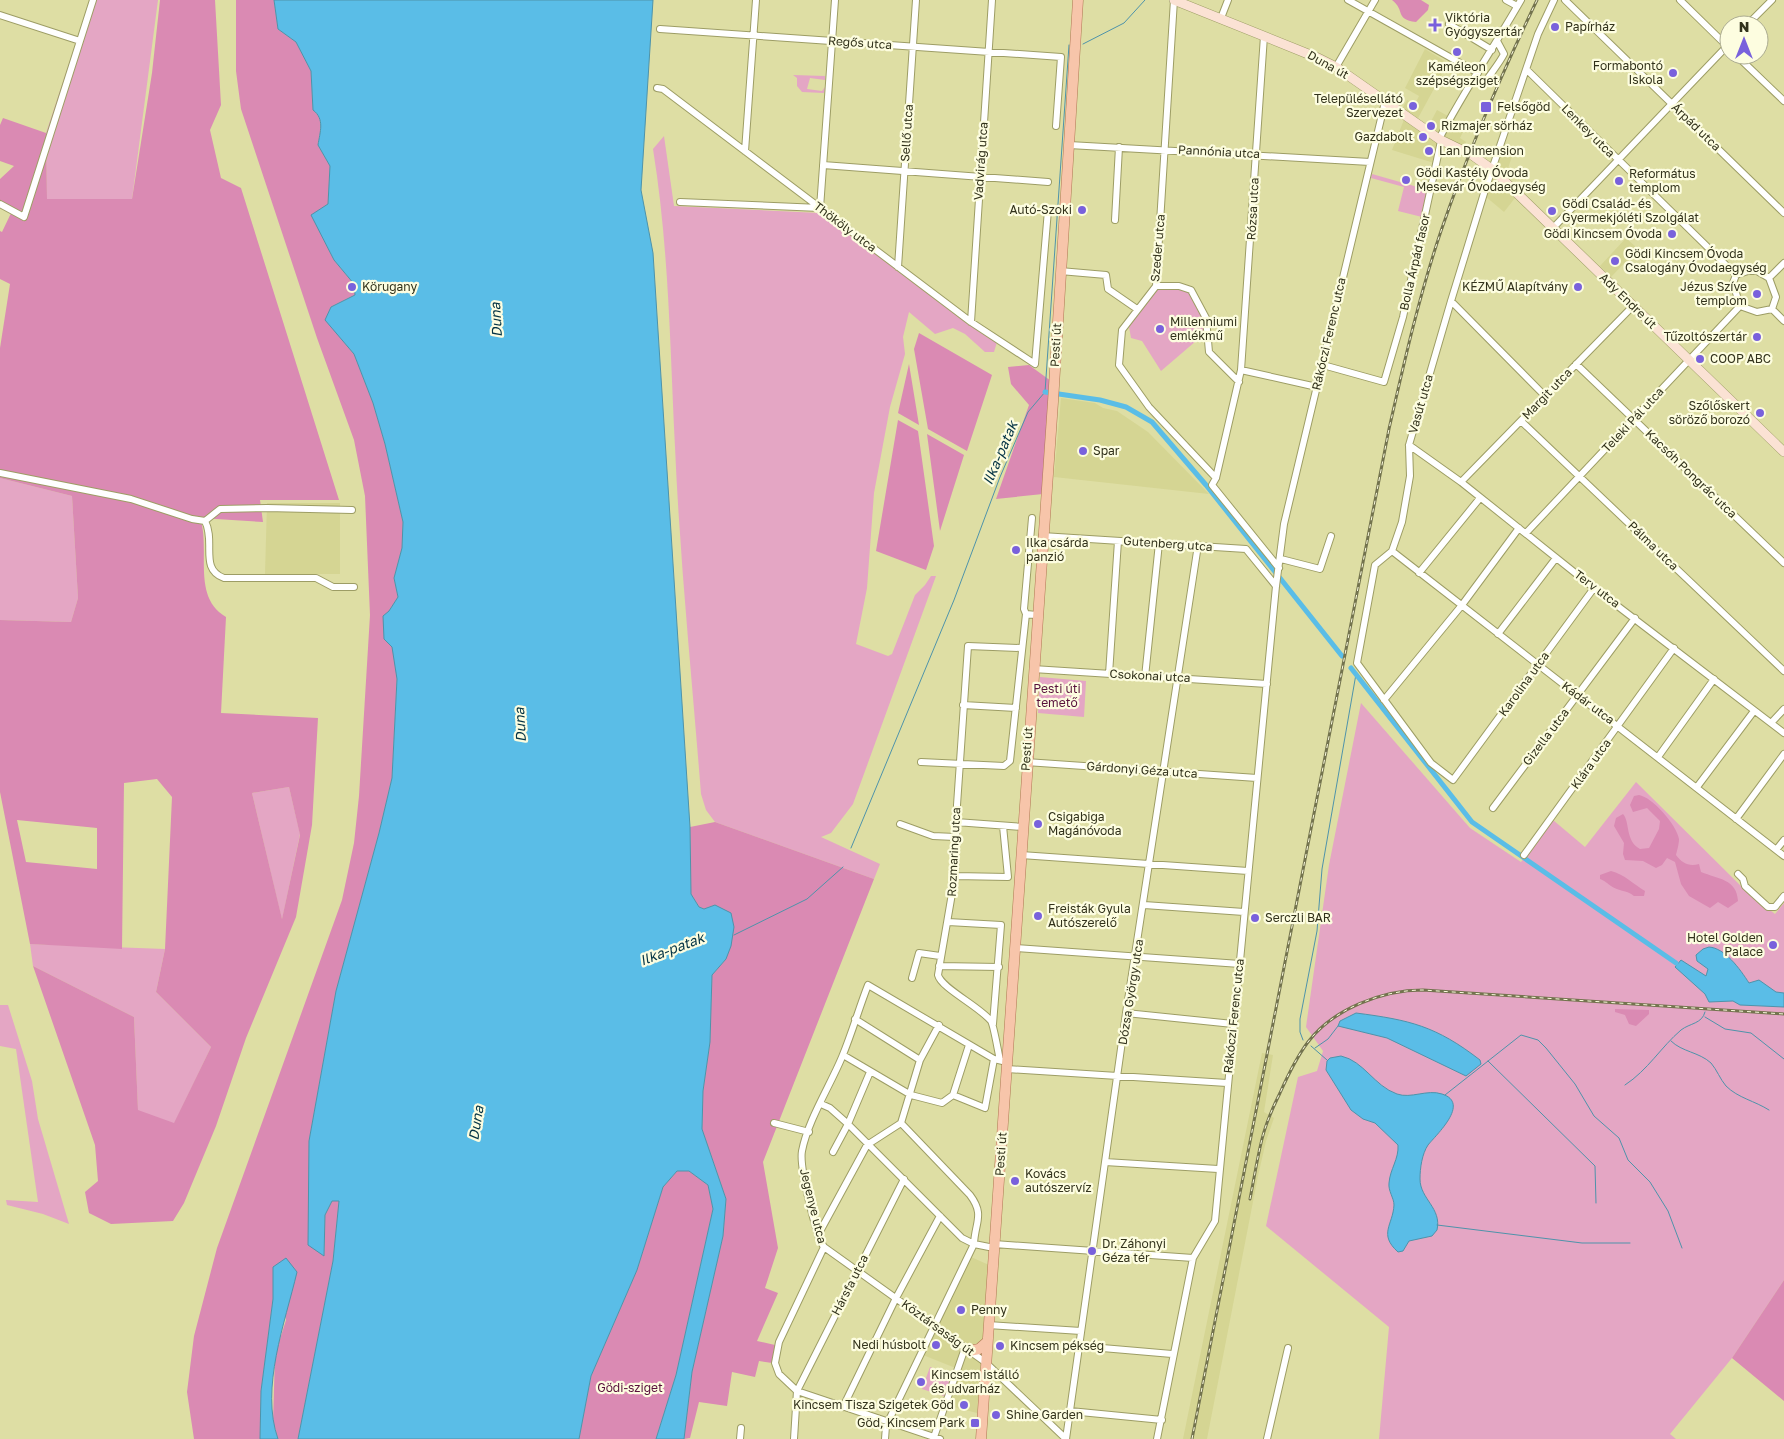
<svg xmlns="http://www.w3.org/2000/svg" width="1784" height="1439" font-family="'Golos Text',sans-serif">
	<rect width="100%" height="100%" fill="#dedea4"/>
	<path fill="#d5d593" d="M1425 49 1448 63 1417 120 1428 127 1437 110 1466 126 1460 138 1466 142 1461 153 1439 142 1434 163 1392 150 1407 112 1402 109 1407 100 1415 104 1419 96 1405 88Z
		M1503 146 1514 150 1503 184 1515 198 1504 212 1485 196Z
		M1626 238 1638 249 1611 277 1600 266Z
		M1061 398 1095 403 1103 408 1117 411 1148 432 1209 494 1054 477Z
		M267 503H340V574H265Z
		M1262 1053 1273 1055 1264 1112 1274 1118 1266 1141 1258 1176 1207 1439H1183Z
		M971 1257 989 1265 977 1413 946 1405 958 1369 923 1355Z"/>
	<path fill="#e4a6c4" d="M90 0H158L132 199H47L46 133Z
		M793 75 825 76V80L810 78 807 89 822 91 825 87 824 93 802 92 797 86V78Z
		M664 136 674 206 819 213 997 342 994 352H985L965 334 953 328 935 334 909 312 903 337 905 354 890 407 874 493 867 588 856 644 888 656 892 654 915 595 925 585 931 576H936L853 804 831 833 821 837 880 864 874 879 715 822 706 810 701 794C692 678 680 563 675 447 670 347 669 248 653 149Z
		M1372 174 1428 190 1422 217 1398 211 1404 187 1371 178Z
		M1156 286 1191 290 1206 318V337L1196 341 1161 371 1142 341 1131 338 1128 321Z
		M0 478 72 496 78 598 71 622 0 620Z
		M1040 677 1086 681 1084 717 1038 713Z
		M1361 703 1470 828 1521 862 1553 820 1585 847 1636 782 1747 892 1775 914 1784 903V1280L1732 1358 1670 1434 1676 1439H1379L1389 1327 1266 1226 1298 1077 1317 1071 1323 1051 1306 1027 1329 865Z
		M289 787 300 834 282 920 252 793Z
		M30 944 165 949 156 992 211 1047 174 1124 138 1111 134 1017 33 966Z
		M0 1005H8L32 1081 38 1119 69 1224 43 1214 7 1205 6 1200 38 1202 16 1049 0 1046Z
		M930 1367 957 1377V1383L950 1398 922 1389Z"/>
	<path fill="#da8ab3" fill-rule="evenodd" d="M160 0H215L221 105 210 130 221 178 241 188 339 500H260L263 522 200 518C211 549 191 597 226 617L221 713 318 718 312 825 296 917 246 1038 216 1126 184 1203 173 1221 111 1224 89 1213 85 1192 98 1181 95 1145 33 966 134 1017 138 1110 174 1123 211 1047 156 992 165 949 172 797 157 779 124 783 122 949 30 944 0 792V620L71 622 78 598 72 496 0 478V348L10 284 0 279V231L2 232 13 209 0 201V179L14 166 0 161V125L3 118 46 133 47 199H132L152 73ZM289 787 300 835 282 919 252 793ZM17 820 97 828V869L26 862Z
		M236 0H274L278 29 296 42 311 71 313 110C325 119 320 132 318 145L330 166 328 204 312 215 334 260 354 284 355 295 331 307 326 320 354 354 373 403 385 444 403 522 402 548 394 578 398 597 389 611 397 679 392 778 379 833 336 991 309 1141 324 1255 325 1215 332 1201H339L333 1261 298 1439H278L273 1422 275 1355 286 1320 273 1267V1299L261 1391 260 1439H194L187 1392 194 1336 217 1248 342 900 354 843 359 796 370 615 365 496 354 440 317 338 241 109 236 71Z
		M1392 0H1421L1429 5 1428 10 1416 22C1394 19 1406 11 1392 0Z
		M919 333 992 375 967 451 928 429 914 349Z
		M909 364 919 425 898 413Z
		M1029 365 1051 381 1043 494 996 499 1029 405 1011 384 1008 367Z
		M898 420 918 431 934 546 926 570 876 551Z
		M927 434 964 455 940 531Z
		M1639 795C1652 797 1677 825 1679 839 1679 844 1677 851 1676 855 1682 863 1689 867 1699 864L1701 872C1718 879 1737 879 1738 901L1728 908 1718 902 1710 908 1689 896 1681 884 1675 862 1667 858 1662 865 1656 868 1643 861 1625 860 1623 854 1624 843 1614 826 1616 818 1623 814C1630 821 1625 841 1640 849L1649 848 1659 829 1660 821 1647 808 1633 812 1630 805 1634 796Z
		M715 822 874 879 763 1162 778 1248 765 1288 778 1293 757 1341 775 1345 772 1363 759 1361 755 1377 732 1372 727 1406 699 1402 690 1438 684 1439 692 1372 723 1236 726 1199 702 1129 703 1091 710 1042 712 975 726 959 715 905 704 909 699 907 691 894 690 827Z
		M1611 871C1624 874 1633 884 1645 891L1644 896H1634C1627 890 1617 891 1611 886 1607 883 1605 881 1600 879V875Z
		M1615 1009 1649 1010V1014L1636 1026 1629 1024 1625 1015 1615 1012Z
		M677 1171H689L708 1185 713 1209 676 1375 656 1439H579L591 1376 637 1270 663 1187Z
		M1784 1280V1401L1732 1358Z"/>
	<path fill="#5abde7" stroke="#4e93aa" d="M274 0H653L641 190 653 253 690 827 691 894 699 907 704 909 715 905 731 913 734 927 731 946 726 959 712 975 710 1042 703 1091 702 1129 726 1199 723 1236 692 1372 684 1439H656L676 1375 713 1209 708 1185 689 1171H677L663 1187 637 1270 591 1376 579 1439H298L333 1261 339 1201H332L325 1215 324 1256 308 1245 309 1141 336 991 379 833 392 778 397 679 392 647 384 639 383 616 389 611 398 597 394 578 402 548 403 522 385 444 373 403 354 354 325 320 331 307 355 295 354 284 334 260 311 215 328 204 330 166 318 145C320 132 325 119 313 110L311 71 296 42 278 29Z
		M1709 947C1725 948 1740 969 1749 983L1759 980 1776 992 1784 993V1007L1740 1005 1733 1001 1709 1002 1705 994 1675 967 1681 960 1706 976 1708 969 1697 961 1696 955 1703 949Z
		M1356 1013C1410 1020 1436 1026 1480 1060L1481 1064 1466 1076 1387 1038 1338 1026 1340 1021Z
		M1341 1056C1364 1061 1374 1086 1397 1094 1411 1099 1427 1089 1442 1094 1471 1103 1436 1135 1428 1145 1422 1154 1420 1168 1420 1179 1420 1199 1442 1208 1437 1230L1432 1236 1409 1241 1403 1251 1398 1252C1378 1234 1393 1225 1394 1205 1394 1198 1388 1191 1389 1183 1390 1169 1399 1159 1398 1145L1375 1123 1363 1119 1351 1110 1326 1070 1327 1061 1330 1058Z
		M286 1258 297 1272C285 1323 260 1388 278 1439H260L261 1391 273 1299V1267Z"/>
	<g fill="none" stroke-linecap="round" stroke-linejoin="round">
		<path stroke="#4e93aa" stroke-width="1" d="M1083 44 1124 23 1145 0
			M851 848 954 600 1000 477 1028 412 1045 392 1069 45
			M734 935 807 899 843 867
			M1705 1017 1725 1029 1751 1033 1784 1059
			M1303 1040 1300 1032V1019L1317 931 1322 869 1356 674
			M1671 1041C1682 1052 1699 1052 1711 1063 1717 1070 1720 1079 1726 1086 1738 1098 1755 1101 1769 1110
			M1311 1046 1327 1060
			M1315 1048 1328 1039 1338 1026
			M1488 1061 1595 1166 1596 1203
			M1625 1085C1648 1070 1661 1047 1681 1030 1690 1023 1702 1024 1705 1012
			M1445 1095 1521 1035 1538 1040 1546 1048 1575 1084 1594 1116 1619 1138 1628 1160 1650 1182 1668 1211 1682 1248
			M1437 1225 1582 1243H1630"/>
		<path stroke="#5abde7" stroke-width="5" d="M1045 392 1100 400 1126 407 1152 422 1206 485 1342 656
			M1351 668 1472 822 1676 963"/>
		<g stroke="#9d9d65" stroke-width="8">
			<path id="street" d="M1174 0 1156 286 1122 330 1119 365 1149 407 1216 478
				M1348 0 1478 73
				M1506 0 1517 6
				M1554 0 1538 34 1485 190 1451 301 1409 445 1410 476 1402 522 1392 551 1375 565 1357 663 1431 763 1453 780 1594 588
				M1565 0 1784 213
				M1680 0 1729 48
				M0 15 80 41
				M1221 18 1228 0
				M1449 24 1492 50
				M1747 25 1772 0
				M660 29 1061 57 1056 126
				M1264 36 1241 370 1216 478 1212 485 1279 568
				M1736 55 1784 101
				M1336 67 1375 0
				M1527 70 1736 275
				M1472 82 1484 84C1490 74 1499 64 1504 54L1497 41
				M657 88 663 89 971 322 1035 364 1048 210
				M1439 139C1464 91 1494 47 1521 0
				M1069 145 1370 162
				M745 151 756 0
				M823 165 1048 182
				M680 202 820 208 835 0
				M0 204 24 217 93 0
				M1115 220 1119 147
				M1553 228 1729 44
				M898 267 916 0
				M1060 271 1106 275 1108 289 1137 309
				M1748 271H1757L1769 278 1776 297 1772 309 1757 312 1740 306 1733 283 1736 275Z
				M1769 278 1784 263
				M1156 286H1179L1191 290 1206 318 1209 352 1239 382
				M1451 301 1545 396
				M1772 309 1784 321
				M971 322 992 0
				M1576 364 1784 563
				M1323 365 1384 382 1403 317 1441 141
				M1241 370 1317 387
				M1521 421 1784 671
				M1409 445 1461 482 1594 588 1784 733
				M0 473 131 499 192 519 205 521 220 509 267 508 352 510
				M1461 482 1633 306
				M1032 518 1024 609 1026 614 1037 615
				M205 521C216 542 199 569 224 578H316L333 587H354
				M1526 533 1740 306
				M1042 536 1246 549 1276 586
				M1392 551 1784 856
				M1281 559 1320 569 1331 536
				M1419 573 1480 498
				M1498 634 1556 558
				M1033 669 1267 684
				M1109 674 1118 541
				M1145 677 1159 543
				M1384 700 1462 605 1519 528
				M963 705 1016 708
				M1771 723 1784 709
				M1658 757 1714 679
				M921 762 1004 766 1010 761 1026 614
				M1026 762 1257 778
				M1697 787 1754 711
				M1493 808 1635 618
				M1736 819 1784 754
				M956 822 1023 827
				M900 824 933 836 955 837
				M1776 850 1784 840
				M1021 855 1248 871
				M1524 855 1674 648
				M1738 874 1743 879 1745 886 1768 907H1775L1784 896
				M955 876 1008 877 1003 826
				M1144 905 1244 912
				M948 922 1001 925 993 1024
				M1015 948 1240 964
				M939 966 999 967
				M912 978 919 953 940 956
				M1126 1013 1233 1024
				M855 1019 920 1060
				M843 1055 911 1095 942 1103 953 1095 969 1045
				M1000 1060C998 1052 994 1026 991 1021 979 1006 941 988 938 975L955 876 957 805 968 646 1021 648
				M1007 1062 994 1059 868 985C859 1008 852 1033 842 1057 830 1086 808 1120 802 1151 799 1166 816 1236 824 1247L985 1362 1066 1439
				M1007 1069 1227 1083
				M953 1095 985 1108 994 1059
				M821 1104 830 1108 848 1124 962 1238 974 1244 994 1248
				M774 1123 809 1132
				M833 1152 848 1124 870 1072
				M1105 1162 1218 1169
				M818 1235 867 1145 901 1123 920 1060 939 1025
				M994 1244 1193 1258
				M824 1247 779 1342 775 1363 779 1374 797 1391 940 1439
				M988 1325 1081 1331
				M1079 1346 1172 1354
				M843 1407 896 1298 940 1216
				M1070 1411 1162 1420
				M934 1437 965 1348
				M740 1439 741 1428
				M794 1439 797 1391 904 1179
				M885 1439 886 1426 974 1244C975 1222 985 1215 970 1195L901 1123
				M1066 1439 1126 1013 1198 545
				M1157 1439 1193 1258 1215 1221 1276 586 1284 524 1385 102
				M1267 1439 1288 1348"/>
		</g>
		<g stroke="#9d9d65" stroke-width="10">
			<path id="secondary" d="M1174 0 1318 58 1336 67 1439 139 1472 155 1493 170 1784 452"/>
		</g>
		<g stroke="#af7853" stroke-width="11">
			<path id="primary" d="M969 1351 979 1349 987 1342
				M981 1439 1053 402 1078 0"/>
		</g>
		<use href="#street" stroke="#fff" stroke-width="6"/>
		<use href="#secondary" stroke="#fbe2d4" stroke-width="9"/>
		<use href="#primary" stroke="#f7c5aa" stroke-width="10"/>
		<g stroke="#73734e" stroke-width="3">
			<path id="rail" d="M1250 1199C1254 1179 1257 1159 1262 1139 1266 1123 1273 1107 1280 1093 1288 1075 1296 1058 1308 1042 1333 1009 1382 990 1423 990L1784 1014
				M1192 1439 1389 429C1404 363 1419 296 1441 231 1468 152 1501 75 1537 0"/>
		</g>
		<use href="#rail" stroke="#fdfde0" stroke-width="1" stroke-dasharray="4" stroke-linecap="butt"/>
	</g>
	<g fill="#7961dc" stroke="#fdfde0" stroke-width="2">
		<path d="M1432.5 17.5h5v5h5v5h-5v5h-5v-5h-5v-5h5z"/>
		<circle cx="1555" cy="27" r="5"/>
		<circle cx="1457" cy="52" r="5"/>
		<circle cx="1673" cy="73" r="5"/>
		<circle cx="1413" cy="106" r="5"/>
		<rect x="1480" y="101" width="12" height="12" rx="2.5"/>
		<circle cx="1431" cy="126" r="5"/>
		<circle cx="1423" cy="137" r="5"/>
		<circle cx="1429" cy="151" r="5"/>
		<circle cx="1406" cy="180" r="5"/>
		<circle cx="1619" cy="181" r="5"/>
		<circle cx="1082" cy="210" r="5"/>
		<circle cx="1552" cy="211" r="5"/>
		<circle cx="1672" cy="234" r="5"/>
		<circle cx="1615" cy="261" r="5"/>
		<circle cx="352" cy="287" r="5"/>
		<circle cx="1578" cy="287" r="5"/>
		<circle cx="1757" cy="294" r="5"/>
		<circle cx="1160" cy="329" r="5"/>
		<circle cx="1757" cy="337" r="5"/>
		<circle cx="1700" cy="359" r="5"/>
		<circle cx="1760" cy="413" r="5"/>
		<circle cx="1083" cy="451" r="5"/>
		<circle cx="1016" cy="550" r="5"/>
		<circle cx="1038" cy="824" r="5"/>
		<circle cx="1038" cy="916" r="5"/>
		<circle cx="1255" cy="918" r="5"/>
		<circle cx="1773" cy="945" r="5"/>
		<circle cx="1015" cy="1181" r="5"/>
		<circle cx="1092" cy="1251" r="5"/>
		<circle cx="961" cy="1310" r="5"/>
		<circle cx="936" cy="1345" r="5"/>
		<circle cx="1000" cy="1346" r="5"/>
		<circle cx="921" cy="1382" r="5"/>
		<circle cx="964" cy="1405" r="5"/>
		<circle cx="996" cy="1415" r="5"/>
		<rect x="970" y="1418" width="10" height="10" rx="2.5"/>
	</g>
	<g text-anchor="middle" stroke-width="4.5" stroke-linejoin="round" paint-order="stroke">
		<g font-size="12" fill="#32321b" stroke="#fdfde0" text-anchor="start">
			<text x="1445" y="22">Viktória<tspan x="1445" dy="14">Gyógyszertár</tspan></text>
			<text x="1565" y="31">Papírház</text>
			<text x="1663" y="70" text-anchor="end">Formabontó<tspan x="1663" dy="14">Iskola</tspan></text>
			<text x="1457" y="71" text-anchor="middle">Kaméleon<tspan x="1457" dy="14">szépségsziget</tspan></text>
			<text x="1403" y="103" text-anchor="end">Településellátó<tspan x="1403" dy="14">Szervezet</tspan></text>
			<text x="1497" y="111">Felsőgöd</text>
			<text x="1441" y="130">Rizmajer sörház</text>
			<text x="1413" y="141" text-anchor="end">Gazdabolt</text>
			<text x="1439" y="155">Lan Dimension</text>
			<text x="1416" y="177">Gödi Kastély Óvoda<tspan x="1416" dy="14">Mesevár Óvodaegység</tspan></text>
			<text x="1629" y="178">Református<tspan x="1629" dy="14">templom</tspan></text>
			<text x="1562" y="208">Gödi Család- és<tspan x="1562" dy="14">Gyermekjóléti Szolgálat</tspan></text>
			<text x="1072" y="214" text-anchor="end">Autó-Szoki</text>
			<text x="1662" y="238" text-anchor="end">Gödi Kincsem Óvoda</text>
			<text x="1625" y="258">Gödi Kincsem Óvoda<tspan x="1625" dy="14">Csalogány Óvodaegység</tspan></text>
			<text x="362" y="291">Körugany</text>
			<text x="1568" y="291" text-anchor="end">KÉZMŰ Alapítvány</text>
			<text x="1747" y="291" text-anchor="end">Jézus Szíve<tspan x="1747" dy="14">templom</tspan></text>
			<text x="1170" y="326">Millenniumi<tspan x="1170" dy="14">emlékmű</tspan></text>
			<text x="1747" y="341" text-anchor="end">Tűzoltószertár</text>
			<text x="1710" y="363">COOP ABC</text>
			<text x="1750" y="410" text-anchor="end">Szőlőskert<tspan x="1750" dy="14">söröző borozó</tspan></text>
			<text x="1093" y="455">Spar</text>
			<text x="1026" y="547">Ilka csárda<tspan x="1026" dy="14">panzió</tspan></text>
			<text x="1048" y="821">Csigabiga<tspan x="1048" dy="14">Magánóvoda</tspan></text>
			<text x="1048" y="913">Freisták Gyula<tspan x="1048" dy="14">Autószerelő</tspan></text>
			<text x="1265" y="922">Serczli BAR</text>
			<text x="1763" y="942" text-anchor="end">Hotel Golden<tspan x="1763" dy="14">Palace</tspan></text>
			<text x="1025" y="1178">Kovács<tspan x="1025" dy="14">autószervíz</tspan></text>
			<text x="1102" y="1248">Dr. Záhonyi<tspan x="1102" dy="14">Géza tér</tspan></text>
			<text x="971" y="1314">Penny</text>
			<text x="926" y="1349" text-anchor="end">Nedi húsbolt</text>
			<text x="1010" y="1350">Kincsem pékség</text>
			<text x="931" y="1379">Kincsem istálló<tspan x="931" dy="14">és udvarház</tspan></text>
			<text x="954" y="1409" text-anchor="end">Kincsem Tisza Szigetek Göd</text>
			<text x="1006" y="1419">Shine Garden</text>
			<text x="965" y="1427" text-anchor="end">Göd, Kincsem Park</text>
		</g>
		<g font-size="12" fill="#32321b" stroke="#fdfde0">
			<text transform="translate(860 43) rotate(4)" y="4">Regős utca</text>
			<text transform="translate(1328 65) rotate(29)" y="4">Duna út</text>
			<text transform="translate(1696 127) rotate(44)" y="4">Árpád utca</text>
			<text transform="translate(1588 131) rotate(45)" y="4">Lenkey utca</text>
			<text transform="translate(907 133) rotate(-86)" y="4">Sellő utca</text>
			<text transform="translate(1219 152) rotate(3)" y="4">Pannónia utca</text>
			<text transform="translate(981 161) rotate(-86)" y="4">Vadvirág utca</text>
			<text transform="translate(1253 209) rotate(-87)" y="4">Rózsa utca</text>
			<text transform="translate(845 227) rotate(37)" y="4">Thököly utca</text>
			<text transform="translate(1158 248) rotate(-85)" y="4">Szeder utca</text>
			<text transform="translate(1415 262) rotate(-77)" y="4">Bolla Árpád fasor</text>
			<text transform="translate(1628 301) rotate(44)" y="4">Ady Endre út</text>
			<text transform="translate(1329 334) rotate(-77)" y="4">Rákóczi Ferenc utca</text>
			<text transform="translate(1056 345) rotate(-87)" y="4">Pesti út</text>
			<text transform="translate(1547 394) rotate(-46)" y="4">Margit utca</text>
			<text transform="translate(1421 404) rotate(-74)" y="4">Vasút utca</text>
			<text transform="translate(1633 420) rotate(-47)" y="4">Teleki Pál utca</text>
			<text transform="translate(1691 474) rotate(44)" y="4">Kacsóh Pongrác utca</text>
			<text transform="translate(1168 544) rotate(4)" y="4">Gutenberg utca</text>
			<text transform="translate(1653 546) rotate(44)" y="4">Pálma utca</text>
			<text transform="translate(1597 589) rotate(37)" y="4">Terv utca</text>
			<text transform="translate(1150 676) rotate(3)" y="4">Csokonai utca</text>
			<text transform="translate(1524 684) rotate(-54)" y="4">Karolina utca</text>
			<text transform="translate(1588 703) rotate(37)" y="4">Kádár utca</text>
			<text transform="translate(1546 737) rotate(-53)" y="4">Gizella utca</text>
			<text transform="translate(1027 749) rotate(-86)" y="4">Pesti út</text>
			<text transform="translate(1591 764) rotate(-54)" y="4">Klára utca</text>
			<text transform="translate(1142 770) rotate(4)" y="4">Gárdonyi Géza utca</text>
			<text transform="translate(954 852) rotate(-87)" y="4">Rozmaring utca</text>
			<text transform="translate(1131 992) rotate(-81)" y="4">Dózsa György utca</text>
			<text transform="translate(1234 1016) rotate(-84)" y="4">Rákóczi Ferenc utca</text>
			<text transform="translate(1001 1154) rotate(-86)" y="4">Pesti út</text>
			<text transform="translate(813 1206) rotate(76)" y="4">Jegenye utca</text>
			<text transform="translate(850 1285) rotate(-63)" y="4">Hársfa utca</text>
			<text transform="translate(938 1328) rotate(36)" y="4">Köztársaság út</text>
		</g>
		<g font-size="12" fill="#57103b" stroke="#fdfde0">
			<text x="1057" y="693">Pesti úti<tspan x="1057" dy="14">temető</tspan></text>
			<text x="630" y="1392">Gödi-sziget</text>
		</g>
		<g font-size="14" font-style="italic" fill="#053445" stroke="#fdfde0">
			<text transform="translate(496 320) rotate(-93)" y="5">Duna</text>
			<text transform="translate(1000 453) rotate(-67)" y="5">Ilka-patak</text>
			<text transform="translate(520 725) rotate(-93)" y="5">Duna</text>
			<text transform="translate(672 949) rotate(-21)" y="5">Ilka-patak</text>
			<text transform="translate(476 1123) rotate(-81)" y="5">Duna</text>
		</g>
	</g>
	<g transform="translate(1744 40)"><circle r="24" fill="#fdfde0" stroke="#acac91"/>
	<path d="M0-4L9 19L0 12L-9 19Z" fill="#7961dc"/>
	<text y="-8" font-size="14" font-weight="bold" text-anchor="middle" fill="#32321b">N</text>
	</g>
</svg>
